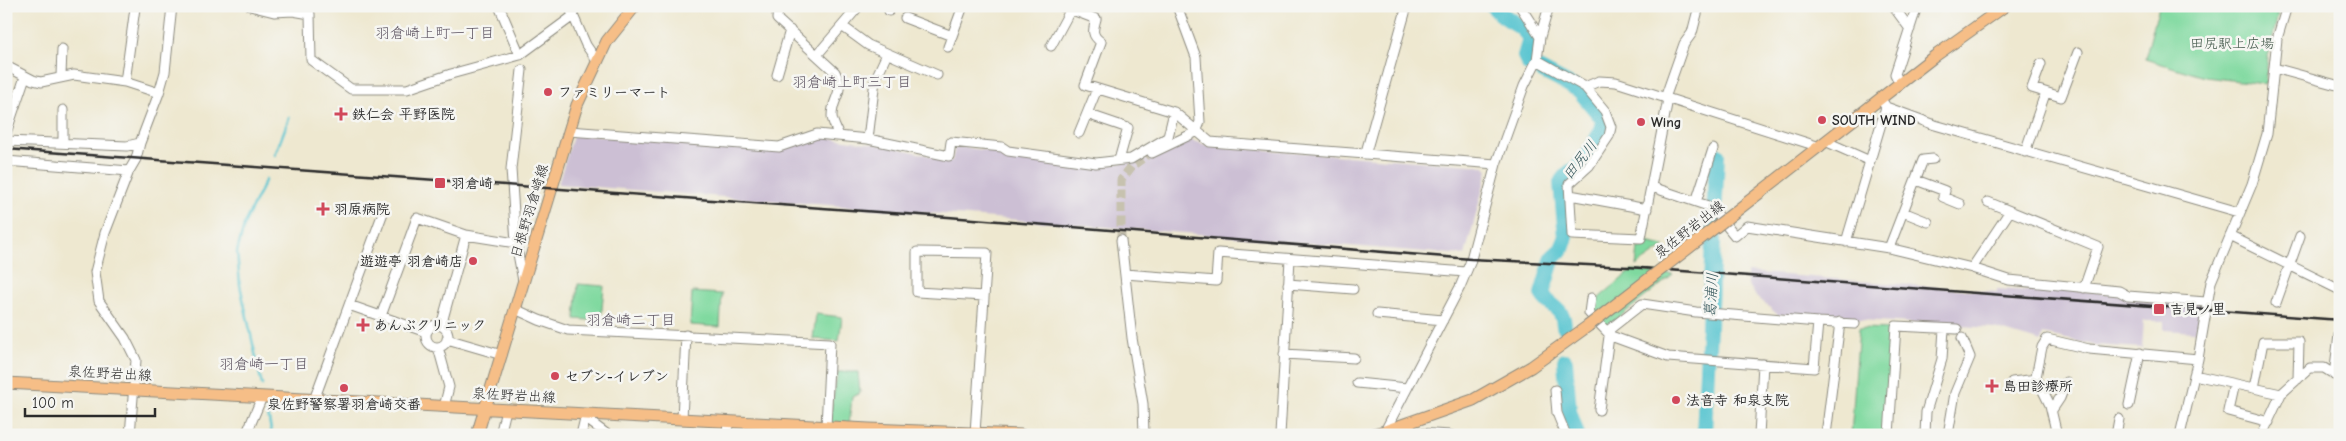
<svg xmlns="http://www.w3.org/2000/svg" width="2346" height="441" font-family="'Comic Neue','Klee One',sans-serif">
	<rect width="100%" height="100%" fill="#f6f6f2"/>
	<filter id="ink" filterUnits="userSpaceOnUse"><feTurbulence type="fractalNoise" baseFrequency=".02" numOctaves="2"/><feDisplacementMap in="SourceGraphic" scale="10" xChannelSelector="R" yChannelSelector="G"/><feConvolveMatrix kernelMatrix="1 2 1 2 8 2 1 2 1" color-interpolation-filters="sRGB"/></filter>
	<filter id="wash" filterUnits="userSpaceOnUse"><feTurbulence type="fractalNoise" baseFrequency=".0096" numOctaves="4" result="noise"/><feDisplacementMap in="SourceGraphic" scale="20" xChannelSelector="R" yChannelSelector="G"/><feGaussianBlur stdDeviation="1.12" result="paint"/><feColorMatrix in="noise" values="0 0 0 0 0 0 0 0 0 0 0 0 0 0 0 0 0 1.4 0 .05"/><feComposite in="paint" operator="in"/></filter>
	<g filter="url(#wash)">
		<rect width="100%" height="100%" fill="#eee8d0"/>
		<path fill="#ccbfd4" d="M576 134 778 150 816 136 889 146 952 161 955 146 1096 166 1146 160 1186 139 1210 146 1485 166 1488 170 1465 255 558 184 573 136Z
			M1747 272 1997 292V289L2049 292 2050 287 2201 303 2196 332 2164 330V321H2144L2142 348 2094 345 2043 334 2041 342 1994 328 1778 315 1755 295 1747 284Z"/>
		<path fill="#7fd99f" stroke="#558265" d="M2159 6H2280L2268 57 2265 84 2205 77 2145 59Z
			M1645 242 1665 246 1636 266 1638 248H1644Z
			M1632 270 1673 275 1609 325H1600L1590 313 1593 303Z
			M578 284 604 286 601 321 575 319Z
			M692 292 722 294 720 327 690 325Z
			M816 314 842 317 839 341 813 339Z
			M1859 328 1894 329 1887 435H1851Z
			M838 372H858L860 393 852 397 849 426 828 425Z"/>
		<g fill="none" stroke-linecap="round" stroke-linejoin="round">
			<path stroke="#58c5d0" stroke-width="2.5" d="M275 155 289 118
				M262 385 240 285 237 252 245 222 266 179
				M266 404 272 435"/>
			<path stroke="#58c5d0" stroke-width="16" d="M1493 6C1504 20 1522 23 1530 39L1525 56 1529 64 1579 90 1603 119C1602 135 1589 156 1577 167 1570 173 1565 174 1561 183L1566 237 1562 249 1553 257 1542 294C1551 309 1563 306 1564 326
				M1565 361 1569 411 1577 435
				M1704 435 1717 155"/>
		</g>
	</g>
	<g filter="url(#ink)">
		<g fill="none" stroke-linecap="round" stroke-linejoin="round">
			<path stroke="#c7c2af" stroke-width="9" stroke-dasharray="9 4.5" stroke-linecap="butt" d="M1121 240V180L1132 166 1147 155"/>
			<g stroke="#8c8a7e" stroke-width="11">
				<path id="minor" d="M250 6 274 12 293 11 310 14 311 60 351 89H407L451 74 520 55 573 16
					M499 6 520 55
					M569 6 586 45 597 61
					M778 6 777 19 835 72C846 93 832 97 832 116 832 122 837 130 839 136
					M1062 6 1096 19C1093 30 1091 35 1101 42L1085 85 1174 112 1210 142 1496 164
					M1177 6 1196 57 1200 122 1196 132
					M1520 6 1540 37
					M1893 6 1910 29
					M889 11 891 6
					M905 18 952 36
					M842 26 868 45 937 75
					M1051 46 1071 9
					M948 47 963 6
					M817 55 859 6
					M1537 60 1585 87 1599 81 1616 82 1820 147
					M2041 64 2032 88 2061 97 2078 52
					M6 66 33 80 41 82 74 75 125 82 159 93
					M2274 68 2340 86
					M522 70 511 169 516 243 523 281
					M777 75 790 30
					M61 76 62 49
					M125 82 135 8
					M1900 84 1895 74 1917 6
					M1585 87 1605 111 1611 127 1609 136 1589 166 1569 184 1572 235 1641 238 1668 99
					M1665 98 1684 44 1692 33 1699 6
					M1881 99 1886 107 1935 125 2239 212
					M63 110V143
					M1087 114 1128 128 1119 160
					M569 131 779 147 817 134 868 139 949 156 951 142 1002 147 1008 151 1096 163 1131 159 1168 137 1174 112
					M6 133 25 77
					M1079 133 1097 89
					M868 139 875 80 887 54
					M6 141 127 146 140 143
					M1827 142 1870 161
					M1366 152 1407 6
					M2025 152 2045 94
					M1152 153 1196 132
					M6 161 129 171
					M1916 180 1945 191 1943 197 1960 204
					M1652 187 1711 207 1735 236 1747 226 1889 248 1972 268 2009 280 2119 291 2128 296 2206 302
					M1570 195 1647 209
					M1696 202 1713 149
					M1988 202 2098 247 2084 288
					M1903 212 1928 222
					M466 235 516 243
					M2230 236 2340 290
					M1121 240 1132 338 1143 404 1144 435
					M1846 242 1886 107
					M1889 248 1923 160 1933 159
					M1972 268 2010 211
					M1125 274 1216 281 1218 253 1466 272
					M1288 284 1353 289
					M1591 298 1589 313 1611 336 1668 357 1814 368 1818 322 1855 324
					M2276 303 2300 236
					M349 305 426 332
					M515 309 539 320 568 330 830 343 826 427
					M1377 314 1443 320
					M381 316 417 218 466 235 441 326
					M426 336a11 11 0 1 1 22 0a11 11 0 1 1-22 0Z
					M447 339 502 355
					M438 347 449 387 444 407
					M1284 354 1354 358
					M2194 375 2281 394
					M2334 375 2340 327
					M2012 382 2037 379
					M1357 383 1407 388
					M2234 384 2228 411 2269 422
					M2254 388 2263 342H2299L2298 379
					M1555 390 1557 413 1566 435
					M314 400 384 210
					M2129 405 2140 353
					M1599 410 1610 329 1642 304 1696 312 1818 322
					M2052 410 2060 398 2066 382
					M585 418 608 435
					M682 419 686 335
					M975 433 987 253 917 252V292L984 296
					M130 435 136 360 125 338 99 301 95 272 105 233 129 171 136 159 140 143 159 93 165 72 172 6
					M246 435 262 397
					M500 435 506 410
					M581 435 586 414
					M726 435 729 421
					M1280 435 1290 259
					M1450 435 1385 431 1460 287 1470 263 1496 164 1524 86 1537 60 1540 37 1549 6
					M1759 435 1763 364
					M1826 435 1840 322
					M1889 435 1896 326 1957 329
					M1925 435 1926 412 1942 359 1944 329
					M1948 435 1955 393 1970 357 1962 338
					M2057 435 2050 405 2036 377 2042 347 2047 339 2089 349 2198 359
					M2116 435 2119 419
					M2180 435 2198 359 2211 282 2252 184 2267 134 2277 39 2287 6
					M2262 435 2281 394 2310 368H2324L2340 378
					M2338 435 2340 433"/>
			</g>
			<g stroke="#8c8a7e" stroke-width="13">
				<path id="major" d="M1726 219 1935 56 2005 6
					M6 383 869 429 1021 435
					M477 435 577 105 607 41 635 6
					M1369 435 1385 431 1473 400 1531 367 1588 326"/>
			</g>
			<use href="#minor" stroke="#fff" stroke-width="9"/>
			<use href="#major" stroke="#f6be87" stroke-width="11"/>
			<path stroke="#2b2b2b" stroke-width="2.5" d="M6 149 948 217 1471 259 1628 267 2340 320"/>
			<g stroke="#8c8a7e" stroke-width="13" stroke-linecap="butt">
				<path id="major-bridge" d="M1588 326 1726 219"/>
			</g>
			<use href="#major-bridge" stroke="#f6be87" stroke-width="11"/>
		</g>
	</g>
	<g fill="#d1495b" stroke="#f6f6f2" stroke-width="2">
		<circle cx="548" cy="92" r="5"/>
		<path d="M338.5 106.5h5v5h5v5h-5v5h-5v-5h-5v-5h5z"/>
		<circle cx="1822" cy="120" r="5"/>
		<circle cx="1641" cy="122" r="5"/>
		<rect x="434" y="177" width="12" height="12" rx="2.5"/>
		<path d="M320.5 201.5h5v5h5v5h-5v5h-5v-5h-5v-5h5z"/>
		<circle cx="473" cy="261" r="5"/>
		<rect x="2153" y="303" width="12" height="12" rx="2.5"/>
		<path d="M360.5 317.5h5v5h5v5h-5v5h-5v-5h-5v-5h5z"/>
		<circle cx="555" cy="376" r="5"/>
		<path d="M1989.5 378.5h5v5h5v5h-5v5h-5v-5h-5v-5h5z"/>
		<circle cx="344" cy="388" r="5"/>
		<circle cx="1676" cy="400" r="5"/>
	</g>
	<g text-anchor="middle" stroke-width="5" stroke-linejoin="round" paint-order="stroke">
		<g font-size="14" fill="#405648" stroke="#f6f6f2">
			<text x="2232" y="48">田尻駅上広場</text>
		</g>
		<g font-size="14" font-weight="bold" fill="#2b2b2b" stroke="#f6f6f2" text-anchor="start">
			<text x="558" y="97">ファミリーマート</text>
			<text x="352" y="119">鉄仁会 平野医院</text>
			<text x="1832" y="125">SOUTH WIND</text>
			<text x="1651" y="127">Wing</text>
			<text x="451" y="188">羽倉崎</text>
			<text x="334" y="214">羽原病院</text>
			<text x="463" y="266" text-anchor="end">遊遊亭 羽倉崎店</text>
			<text x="2170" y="314">吉見ノ里</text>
			<text x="374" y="330">あんぶクリニック</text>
			<text x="565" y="381">セブン-イレブン</text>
			<text x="2003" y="391">島田診療所</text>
			<text x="1686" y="405">法音寺 和泉支院</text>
			<text x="344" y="409" text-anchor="middle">泉佐野警察署羽倉崎交番</text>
		</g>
		<g font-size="14" fill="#2b2b2b" stroke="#f6f6f2">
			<text transform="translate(529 211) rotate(-73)" y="5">日根野羽倉崎線</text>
			<text transform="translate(1689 229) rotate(-38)" y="5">泉佐野岩出線</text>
			<text transform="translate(110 373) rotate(3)" y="5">泉佐野岩出線</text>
			<text transform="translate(514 395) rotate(3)" y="5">泉佐野岩出線</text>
		</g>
		<g font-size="15" fill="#605764" stroke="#f6f6f2">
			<text x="435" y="38">羽倉崎上町一丁目</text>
			<text x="852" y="87">羽倉崎上町三丁目</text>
			<text x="631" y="325">羽倉崎二丁目</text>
			<text x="264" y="369">羽倉崎一丁目</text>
		</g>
		<g font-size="15" font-style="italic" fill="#38595d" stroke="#f6f6f2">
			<text transform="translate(1580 160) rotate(-52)" y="5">田尻川</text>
			<text transform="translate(1711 295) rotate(-87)" y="5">葛浦川</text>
		</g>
	</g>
	<rect width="2346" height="441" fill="none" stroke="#f6f6f2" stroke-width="25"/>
	<path d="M25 408v8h130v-8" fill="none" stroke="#2b2b2b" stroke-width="2.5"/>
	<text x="32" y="408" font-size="15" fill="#2b2b2b" stroke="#f6f6f2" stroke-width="4" paint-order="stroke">100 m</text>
</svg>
